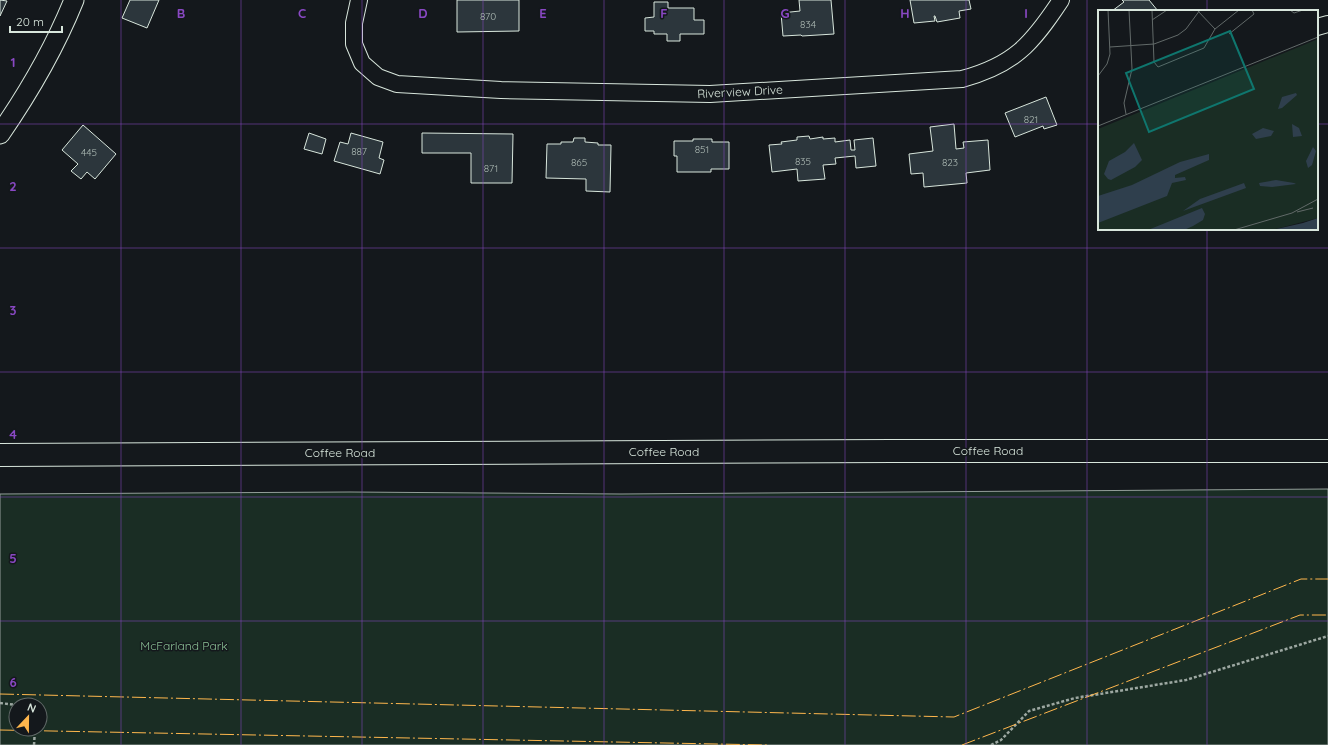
<svg xmlns="http://www.w3.org/2000/svg" width="1328" height="745" font-family="Quicksand,sans-serif">
	<rect width="100%" height="100%" fill="#14181c"/>
	<path fill="#1a2d24" stroke="#939e99" fill-rule="evenodd" d="M1328 489V745H0V494L350 492 621 494ZM16 705H40V729H16Z"/>
	<path fill="#2c363c" stroke="#d8e6dc" d="M0 0 7 1 0 16Z
		M130 0H159L147 28 122 18Z
		M457 0H519V31L457 32Z
		M799 0H831L834 34 802 36 801 35 783 36 781 13 800 11Z
		M910 0H969L971 9 959 11 960 18 937 22 935 16H934L935 21 914 23Z
		M1122 0H1149L1158 11H1112L1124 2Z
		M654 2H668V8H694V20H704V34H680V41H667V34H654V31H645V18L654 17Z
		M1046 97 1057 125 1044 129 1043 126 1015 137 1005 113Z
		M954 124 956 149 964 148 963 142 988 140 990 170 966 173 967 183 924 187 923 173 911 174 909 154 933 151 930 127Z
		M83 125 116 154 95 179 87 172 81 179 71 171 78 164 62 150Z
		M309 133 326 139 322 154 304 149Z
		M351 133 383 142 379 158 384 160 380 174 334 161 340 142 348 144Z
		M422 133 513 134 512 183H471V153H422Z
		M809 136 810 139 823 137V139L835 138V142L850 140 851 150H855L854 140 873 138 876 166 856 168 855 156 835 158 836 164 823 165 825 179 798 181 797 169 772 172 769 145 782 144 781 142 797 140V137Z
		M574 138H585V142L598 143V145H611L610 192 586 191V179L546 178 547 144H561V142H573Z
		M693 139H712V142H729V169H711V172H677V156H674V141H693Z"/>
	<g fill="none" stroke-linecap="round" stroke-linejoin="round">
		<g stroke="#d8e6dc" stroke-width="18">
			<path id="minor" d="M359 0 354 23V44L362 63 378 77 397 84 501 90 710 94 962 79C1014 65 1032 44 1061 0
				M1317 27 1328 24"/>
		</g>
		<g stroke="#d8e6dc" stroke-width="21">
			<path id="tertiary" d="M0 134C29 92 55 47 74 0"/>
		</g>
		<g stroke="#d8e6dc" stroke-width="24">
			<path id="primary" d="M0 455 893 451H1328"/>
		</g>
		<path stroke="#9da8a2" stroke-width="2.5" stroke-dasharray="3 2" stroke-linecap="butt" d="M0 703 16 705
			M34 745 35 729
			M991 745 1001 740 1029 711 1075 698 1186 680 1328 636"/>
		<use href="#minor" stroke="#14181c" stroke-width="16"/>
		<use href="#tertiary" stroke="#14181c" stroke-width="19"/>
		<use href="#primary" stroke="#14181c" stroke-width="22"/>
		<path stroke="#ffb74d" stroke-width="1" stroke-dasharray="14 3 2 3" stroke-linecap="butt" d="M0 694 954 717 1301 579H1328
			M0 730 768 745
			M962 745 1300 615H1328"/>
	</g>
	<path fill="none" stroke="#8948c3" stroke-width="1" stroke-opacity="0.55" d="M121 0V745M241 0V745M362 0V745M483 0V745M604 0V745M724 0V745M845 0V745M966 0V745M1087 0V745M1207 0V11M0 124H1099M1317 124H1328M1207 229V745M0 248H1328M0 372H1328M0 497H1328M0 621H1328"/>
	<g text-anchor="middle" stroke-width="3" stroke-linejoin="round" paint-order="stroke">
		<g font-size="10" fill="#adbab4">
			<text x="488" y="20">870</text>
			<text x="808" y="28">834</text>
			<text x="1031" y="123">821</text>
			<text x="702" y="153">851</text>
			<text x="359" y="155">887</text>
			<text x="89" y="156">445</text>
			<text x="803" y="165">835</text>
			<text x="579" y="166">865</text>
			<text x="950" y="166">823</text>
			<text x="491" y="172">871</text>
		</g>
		<g font-size="12" fill="#d8e6dc" stroke="#14181c">
			<text transform="translate(740 92) rotate(-3)" y="4">Riverview Drive</text>
			<text x="988" y="455">Coffee Road</text>
			<text x="664" y="456">Coffee Road</text>
			<text x="340" y="457">Coffee Road</text>
		</g>
		<g font-size="12" fill="#8ac095" stroke="#14181c">
			<text x="184" y="650">McFarland Park</text>
		</g>
	</g>
	<g transform="translate(1098 10)">
		<rect width="220" height="220" fill="#14181c"/>
		<path d="M220 29V208L174 220H0V119Z" fill="#1a2d24"/>
		<path d="M198 83 199 85 184 98 180 99 184 87ZM194 114 201 118 204 126 195 127ZM165 118 176 121 173 126 158 129 154 124ZM36 133 44 150 37 157 13 170 10 169 6 164 11 151 27 142ZM215 137 218 141 214 155 210 158 208 151ZM111 144V150L77 165V168L87 167 88 170 74 173 69 186 0 213V186L34 175 82 152ZM178 170 196 173 198 174 174 177 162 176 161 173ZM146 173 148 178 85 201 102 189ZM104 198 107 204 105 210 95 216 86 220H50ZM220 208V220H174L205 213Z" fill="#2f3f4d"/>
		<path fill="none" stroke="#626a69" stroke-width="1" d="M54 0 56 52 60 57 106 38 117 19 141 0M99 0 117 19M192 0 196 3 205 0M54 10 69 0M131 24 156 4 154 0M12 37 56 34 80 25 88 19 102 0M0 66 9 54 12 44 10 0M28 104 26 93 34 59 31 0M0 116 220 27M199 202 215 198M136 220 194 203 220 189"/>
		<path fill="#0f766e" fill-opacity="0.15" stroke="#0f766e" stroke-width="2" d="M132 21 156 79 51 122 28 63Z"/>
		<rect width="220" height="220" fill="none" stroke="#d8e6dc" stroke-width="2"/>
	</g>
	<g font-size="13" text-anchor="middle" font-weight="bold" fill="#8948c3" stroke="#14181c" stroke-width="3" stroke-linejoin="round" paint-order="stroke">
		<text x="181" y="18">B</text>
		<text x="302" y="18">C</text>
		<text x="423" y="18">D</text>
		<text x="543" y="18">E</text>
		<text x="664" y="18">F</text>
		<text x="785" y="18">G</text>
		<text x="905" y="18">H</text>
		<text x="1026" y="18">I</text>
		<text x="13" y="67">1</text>
		<text x="13" y="191">2</text>
		<text x="13" y="315">3</text>
		<text x="13" y="439">4</text>
		<text x="13" y="563">5</text>
		<text x="13" y="687">6</text>
	</g>
	<g transform="translate(28 717) rotate(22)"><circle r="19" fill="#14181c" stroke="#626a69"/>
	<path d="M0-3L7 15L0 10L-7 15Z" fill="#ffb74d"/>
	<text y="-6" font-size="11" font-weight="bold" text-anchor="middle" fill="#d8e6dc">N</text>
	</g>
	<path d="M10 26v6h52v-6" fill="none" stroke="#d8e6dc" stroke-width="2"/>
	<text x="16" y="26" font-size="12" fill="#d8e6dc" stroke="#14181c" stroke-width="3" paint-order="stroke">20 m</text>
</svg>
